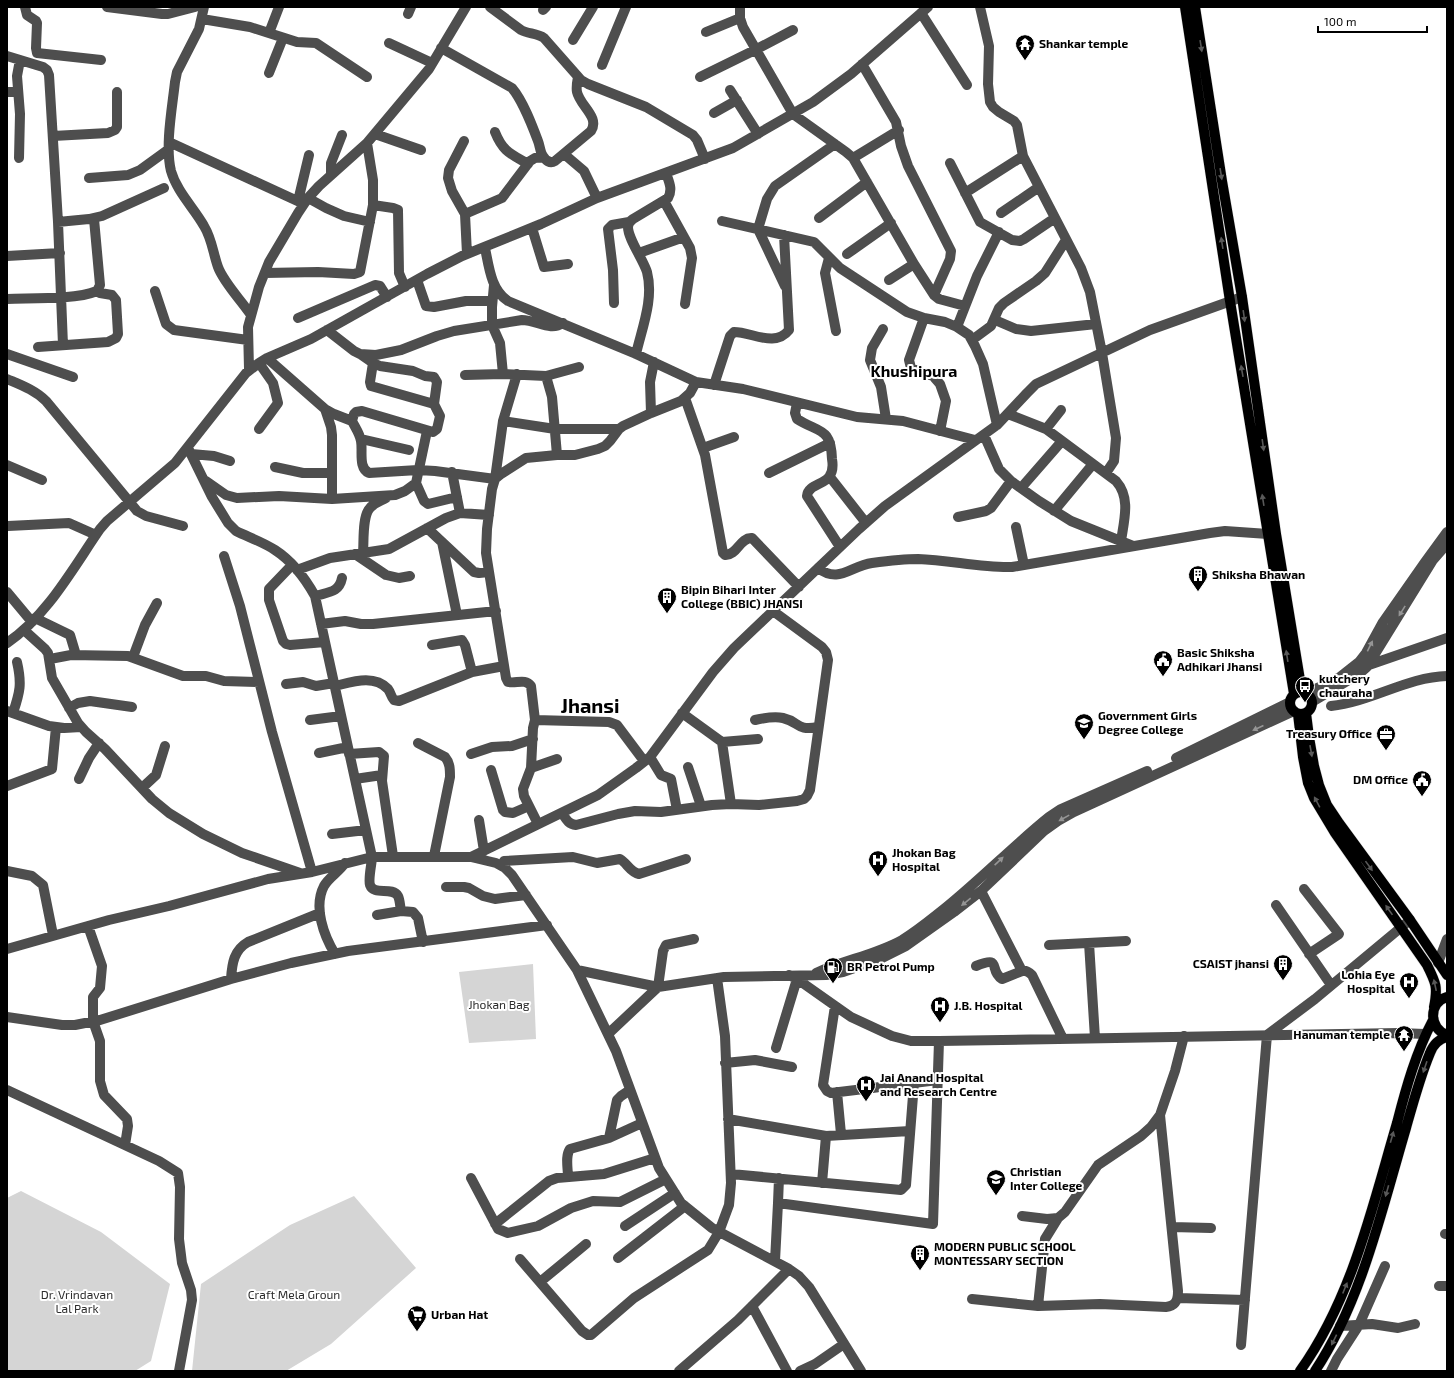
<svg xmlns="http://www.w3.org/2000/svg" width="1454" height="1378" font-family="'Exo 2',sans-serif">
	<rect width="100%" height="100%" fill="#fff"/>
	<path fill="#d5d5d5" d="M533 964 536 1039 469 1043 459 972Z
		M21 1191 101 1232 170 1284 151 1361 135 1371H7V1198Z
		M354 1196 416 1268 331 1344 286 1371H192L201 1284 290 1225Z"/>
	<g fill="none" stroke-linecap="round" stroke-linejoin="round">
		<g stroke="#dbdbdb" stroke-width="11">
			<path id="major" d="M1185 7 1230 301 1294 694
				M1195 7 1222 181 1242 297 1276 534 1302 692
				M1290 703a11 11 0 1 1 22 0a11 11 0 1 1-22 0Z
				M1306 713 1309 737 1314 766 1319 785 1327 805 1339 823 1410 920 1447 975
				M1298 714 1303 757 1308 783 1314 798 1335 833 1427 965C1436 983 1438 987 1434 1007
				M1447 997C1428 1003 1429 1029 1447 1035
				M1300 1371C1352 1298 1372 1208 1397 1123 1406 1088 1416 1052 1433 1020
				M1315 1371C1362 1300 1382 1209 1406 1128 1413 1103 1420 1077 1430 1053 1433 1045 1439 1039 1447 1037"/>
		</g>
		<path stroke="#4e4e4e" stroke-width="10" d="M25 7 27 15 36 21 37 23 36 48 37 53 101 60
			M107 7 162 14H168L195 7
			M204 7 199 29 177 72 175 82C172 109 165 146 171 171 177 192 194 208 204 226 212 239 213 253 218 267 224 283 241 300 251 315
			M490 7 521 30C528 34 537 33 544 38L581 80 588 84 646 107 693 135 697 140 705 159
			M740 7V18L743 27 793 114 846 152 853 158 899 130
			M980 7 989 46 988 84 990 102 993 107 999 112 1014 121 1017 125 1023 156 1081 268 1090 292 1102 353 1116 438 1114 461 1106 473
			M543 10 546 7
			M921 13 967 85
			M408 14 411 7
			M202 19 250 27 297 42 316 43 367 77
			M706 32 740 18
			M269 33 279 7
			M573 40 593 7
			M389 43 432 63
			M441 48 512 88C523 101 532 125 538 141 540 146 540 152 543 156 546 161 550 164 555 161L591 131C600 117 580 106 577 92 576 87 577 82 578 77
			M7 56 43 67 47 70 49 75 58 222 63 345
			M862 64 896 122 901 146 908 166 951 251 950 259 934 295
			M602 65 626 7
			M269 73 283 38
			M700 77 755 50 793 30
			M730 90 758 134
			M7 92H18
			M714 113 737 100
			M495 132C503 152 511 154 528 164
			M375 134 421 150
			M53 136 108 133 115 130 117 127V92
			M464 141 449 170 448 178 452 191 465 214 467 254
			M169 142 304 204
			M564 154 584 171 597 198
			M19 158 20 114 17 76 20 60
			M853 158 914 264 934 295 939 299 965 306
			M950 163 980 222 1012 240 1020 241 1024 239 1055 218
			M331 175V163L342 135
			M89 178 128 175 140 170 169 149
			M965 193 1023 156
			M308 198 326 208 344 216 370 222
			M298 201 309 155
			M664 201 690 248 692 258 685 304
			M373 205 393 208 398 210 399 273 405 287
			M1001 213 1039 187
			M465 214 502 198 530 161 535 158 543 157
			M819 218 867 182
			M722 221 814 242 840 268 907 312 924 318 945 322 957 327 969 335 975 346 983 364 997 425
			M58 222 89 219 102 216 164 188
			M532 228 544 267 568 264
			M485 248C489 267 491 290 508 301L636 354 696 382 743 389 857 417 903 421 975 440
			M639 253 684 237
			M847 254 891 223
			M7 256 60 253
			M829 258 825 273 836 331
			M265 273 318 272 354 274 360 272 373 205V180L367 143
			M417 280 426 306 434 307 466 301H492
			M889 280 914 264
			M494 285 492 307V325L500 343 503 374 546 376 552 397 557 455
			M785 286 758 229 767 199 775 186 835 144
			M155 291 166 324 174 330 248 340
			M7 299C32 298 75 300 97 291L100 285 94 219
			M614 303 613 270 608 229 612 225 629 222
			M298 318 375 285 380 286 387 297
			M924 318 909 360 911 368 933 376 940 384 946 401 940 431
			M995 320 1016 329 1031 331 1096 324
			M957 327 977 276 999 232
			M883 329 872 348 870 360 881 387 886 419
			M327 330 354 351 360 354 376 355 401 350 437 336 454 331 522 320C537 320 550 332 563 323
			M972 340 991 326 999 308 1004 303 1036 281 1045 273 1066 240
			M38 347 108 342 116 338 118 334 116 300 112 295 100 293 97 291
			M7 354 73 377
			M360 354 373 363 380 366 413 371 425 376 434 377 437 382 434 404 440 416 437 429 433 432 362 411 356 412 354 414 352 421C355 427 360 434 361 441 363 451 358 468 369 473L418 470 435 471 495 479 503 421 517 374
			M636 354C642 328 654 299 647 272 643 259 628 239 628 227 628 223 630 221 633 219L668 198C673 189 669 182 666 173
			M267 358 325 409 334 414 352 421
			M259 363 273 383 278 403 259 429
			M373 363 370 382 371 386 434 404
			M249 369 248 327 259 287 269 262 298 213 308 198 319 186 367 143 429 69 466 7
			M465 375 503 374
			M546 376 579 367
			M7 379C21 385 35 390 46 401L137 511 146 516 183 526
			M714 385 730 336 734 332C752 332 775 348 789 330L784 235
			M685 398 705 455 723 553 725 555C737 556 740 537 752 538L799 587
			M797 403 795 413 797 419C819 433 831 427 832 459 833 465 833 472 829 477 823 485 808 485 807 496L840 547
			M325 409 331 427 332 435V499
			M651 413 650 382 654 362
			M1008 414 1046 429 1116 481C1131 498 1124 520 1121 541
			M503 421 555 429H619
			M1046 429 1061 410
			M984 435 999 469 1011 481 1039 501 1071 521 1133 546
			M361 439 409 450
			M188 448 212 497 228 523 236 531C248 537 263 542 275 550 292 561 305 578 315 596L372 857C372 863 368 879 370 885 374 896 392 886 398 896 400 900 400 906 401 911L413 912 418 918 423 942
			M703 448 734 437
			M191 454 214 456 230 461
			M7 465 42 480
			M275 467 303 473H332
			M452 472 460 513
			M769 473 830 443
			M830 477 866 523
			M206 481 226 495 237 498 279 496 332 499 395 495 405 491 416 483 427 431
			M416 483 424 501 428 504 457 497
			M1021 488 1062 441
			M1054 511 1093 464
			M958 517 986 511 991 508 1011 481
			M8 526 69 523 96 535
			M1016 527 1024 565
			M427 528 474 572 479 573 489 572
			M442 542 457 615
			M363 553C364 542 362 516 370 508 374 503 381 501 386 498
			M355 554 386 575 399 578 410 576
			M224 556 240 606 272 732 312 872
			M292 565 269 589V600L283 641 286 644 290 645 325 642
			M818 568C839 584 850 566 872 563 887 561 903 559 918 559 950 560 981 568 1012 567L1210 533 1225 531 1268 534
			M297 570 330 558 389 549 446 518 460 513 489 515
			M7 592 32 622
			M315 596C328 592 339 593 342 578
			M35 618 70 635 76 655
			M321 624 345 621 361 624H373L496 611
			M24 630 45 649 48 653 52 678 78 723 86 732 105 749 152 799 169 813 203 834 242 853 300 873
			M7 643C47 616 73 568 100 529L107 521 175 463 246 373 259 363 267 358 311 339 427 274 462 256 541 224 597 198 733 148 813 102 851 74 928 7
			M432 645 462 640 465 645 472 672
			M133 657 145 625 157 603
			M50 659 71 655 128 656 183 676H206L224 681 259 682
			M1366 666 1447 638
			M286 684 303 682 316 686 334 683
			M335 686C352 682 374 674 388 689 391 693 391 697 394 700L399 701 472 672 504 666
			M1307 693 1340 677 1359 662 1366 653 1383 622 1425 562 1447 532
			M1312 702 1359 674 1367 667 1433 560 1447 544
			M1331 706C1371 702 1407 677 1447 676
			M69 708 78 703 90 701 132 707
			M7 711 49 726 64 728 81 727
			M13 713C20 692 22 684 17 662
			M682 713 722 742 758 739
			M310 720 341 716
			M535 720 533 728 531 768 523 789 524 796 538 824
			M755 720C764 718 774 716 783 718 800 722 796 731 818 727
			M722 742 731 804
			M418 743 445 757C450 763 450 769 450 777L434 856
			M319 753 348 747
			M349 754 379 752 384 756 382 781 393 856
			M471 754 492 747 512 746 533 739
			M650 757 661 775 671 779 677 810
			M1176 758 1290 702
			M644 761 617 725 609 722 535 720 531 686C525 678 516 684 508 682L506 678 486 553 487 529 492 489 495 479 501 474 526 458 557 455H575L598 449 605 446 610 441 619 429 623 426 651 413 681 401 690 393 696 382
			M688 767 701 806
			M531 768 557 759
			M491 770 503 810 505 812 513 813 529 806
			M79 779 89 758 99 743
			M355 779 382 775
			M7 786 52 769 56 727
			M142 788 156 775 165 746
			M562 813C566 819 568 824 576 825L618 814 635 811 661 812 712 805 731 804 759 805 797 801 804 799 807 796 810 790 828 660 826 652 822 647 773 611
			M479 820 484 851
			M332 834 366 830
			M471 857 598 795 636 768 650 757 713 672 734 648 859 529 885 506 997 425 1027 393 1036 384 1150 330 1242 297
			M504 861 573 857 597 863 620 859C627 863 630 872 639 874L686 859
			M7 871 32 876 43 885 53 935
			M446 887H464L469 888 483 896 495 899 526 895
			M1304 889 1339 934 1309 954
			M981 891 1022 971
			M1276 905 1331 985
			M377 915 401 911
			M88 926 102 966 100 988 93 997V1021L100 1041V1081L104 1095 127 1119 128 1126 125 1145
			M1089 943 1095 1038
			M1049 945 1126 941
			M7 949 109 920 169 906 268 879 312 872 372 857H471L496 863 505 868 512 875 577 970 616 1051 659 1168 681 1203 712 1228 789 1269 799 1276 809 1287 861 1371
			M335 954C324 936 313 907 324 886 329 877 339 872 345 863
			M1438 963 1447 939
			M976 966C1003 955 988 970 1002 979L1022 971C1026 970 1029 972 1032 975L1063 1039
			M577 970 658 987 724 977 826 975 843 972 880 959 906 946 954 912 981 891 1044 831 1058 821 1074 812 1294 711
			M816 973C844 960 875 955 902 940 917 931 930 920 944 909 980 880 1013 846 1049 817L1061 809 1147 771
			M789 975 797 979 851 1017 892 1036 911 1041H939L1399 1033 1425 1034
			M231 979C232 963 234 950 248 942L320 913
			M835 1006 823 1085 827 1091 831 1093 938 1080
			M7 1017 62 1025H75L100 1020 231 979 291 963 348 951 547 925
			M608 1034 658 987 663 951 666 945 694 939
			M776 1048 797 979
			M725 1063 755 1060 792 1067
			M7 1090 159 1161 178 1173 180 1187 179 1239 182 1263 191 1290 192 1300 179 1371
			M837 1092 841 1134
			M728 1119 826 1136
			M609 1138 617 1100 621 1096 630 1090
			M731 1174 901 1190 906 1185 914 1083
			M568 1177C568 1168 565 1156 570 1149L609 1138 642 1123
			M471 1178 498 1229 508 1233 538 1226 571 1208 593 1201 620 1202 666 1179
			M822 1183 826 1136 910 1131
			M778 1203 779 1178
			M1022 1216 1047 1219 1058 1218 1065 1212 1098 1165 1141 1136 1151 1127 1160 1115 1175 1071 1184 1036
			M495 1224 549 1181 557 1178 604 1174 655 1158
			M625 1226 675 1193
			M1172 1227 1211 1228
			M1445 1234H1447
			M618 1258 685 1206
			M520 1259 582 1331 588 1335H591L634 1298 708 1250 719 1232 729 1205 731 1183 725 1036 717 978
			M775 1261 778 1203 933 1224 939 1041
			M540 1282 586 1244
			M1439 1286H1447
			M1178 1298 1245 1300
			M972 1299 1038 1306 1100 1304 1166 1307C1176 1306 1178 1300 1178 1291L1160 1115
			M752 1306 787 1371
			M1038 1306 1045 1239 1058 1218
			M1340 1326 1372 1324 1398 1328 1415 1324
			M1241 1345 1267 1035 1315 999 1410 920
			M679 1371 738 1320 789 1269
			M800 1371 815 1364 844 1344
			M1331 1371 1337 1359 1359 1325 1385 1266"/>
		<use href="#major" stroke="#000" stroke-width="10"/>
	</g>
	<defs><path id="oneway-solid" d="M-6-.8H1V-3.2L6.5 0L1 3.2V.8H-6Z"/></defs>
	<g fill="#595959">
		<use href="#oneway-solid" transform="translate(1201 46) rotate(81)"/>
		<use href="#oneway-solid" transform="translate(1221 174) rotate(81)"/>
		<use href="#oneway-solid" transform="translate(1222 243) rotate(-99)"/>
		<use href="#oneway-solid" transform="translate(1244 316) rotate(82)"/>
		<use href="#oneway-solid" transform="translate(1242 371) rotate(-100)"/>
		<use href="#oneway-solid" transform="translate(1263 445) rotate(82)"/>
		<use href="#oneway-solid" transform="translate(1263 500) rotate(-99)"/>
		<use href="#oneway-solid" transform="translate(1287 656) rotate(-99)"/>
		<use href="#oneway-solid" transform="translate(1311 751) rotate(80)"/>
		<use href="#oneway-solid" transform="translate(1317 802) rotate(-118)"/>
		<use href="#oneway-solid" transform="translate(1369 866) rotate(54)"/>
		<use href="#oneway-solid" transform="translate(1389 910) rotate(-125)"/>
		<use href="#oneway-solid" transform="translate(1435 985) rotate(-102)"/>
		<use href="#oneway-solid" transform="translate(1425 1067) rotate(109)"/>
		<use href="#oneway-solid" transform="translate(1392 1137) rotate(-74)"/>
		<use href="#oneway-solid" transform="translate(1387 1191) rotate(106)"/>
		<use href="#oneway-solid" transform="translate(1345 1288) rotate(-68)"/>
		<use href="#oneway-solid" transform="translate(1334 1340) rotate(116)"/>
	</g>
	<g fill="#959595">
		<use href="#oneway-solid" transform="translate(1402 611) rotate(122)"/>
		<use href="#oneway-solid" transform="translate(1370 646) rotate(-64)"/>
		<use href="#oneway-solid" transform="translate(1258 728) rotate(155)"/>
		<use href="#oneway-solid" transform="translate(1064 818) rotate(151)"/>
		<use href="#oneway-solid" transform="translate(999 861) rotate(-43)"/>
		<use href="#oneway-solid" transform="translate(966 902) rotate(141)"/>
	</g>
	<defs>
		<g id="temple-pin" transform="scale(1)"><path d="M0 17L-7.5 6A9.5 9.5 0 1 1 7.5 6Z" fill="#000" stroke="#fff"/><path d="M0-6L5-2H3V0L6.5 2.5H4V6H1.5V3h-3V6H-4V2.5H-6.5L-3 0V-2H-5Z" fill="#fff"/></g>
		<g id="building-pin" transform="scale(1)"><path d="M0 17L-7.5 6A9.5 9.5 0 1 1 7.5 6Z" fill="#000" stroke="#fff"/><path d="M-4-6H4V6H1V3H-1V6H-4ZM-2.5-4.3h1.7v1.8h-1.7ZM.8-4.3h1.7v1.8H.8ZM-2.5-1h1.7V.8h-1.7ZM.8-1h1.7V.8H.8Z" fill="#fff"/></g>
		<g id="civic-pin" transform="scale(1)"><path d="M0 17L-7.5 6A9.5 9.5 0 1 1 7.5 6Z" fill="#000" stroke="#fff"/><path d="M-.6-6.5H3V-4.5H.6V-3L4-1V1h2V6H-6V1h2V-1L-.6-3ZM-1.2 2.5V6h2.4V2.5Z" fill="#fff"/></g>
		<g id="bus-pin" transform="scale(1)"><path d="M0 17L-7.5 6A9.5 9.5 0 1 1 7.5 6Z" fill="#000" stroke="#fff"/><path d="M-5-6H5V4H4V6H2V4H-2V6H-4V4H-5ZM-3.5-4V0h7V-4ZM-3.5 1.2v1.5H-2V1.2ZM2 1.2v1.5H3.5V1.2Z" fill="#fff"/></g>
		<g id="university-pin" transform="scale(1)"><path d="M0 17L-7.5 6A9.5 9.5 0 1 1 7.5 6Z" fill="#000" stroke="#fff"/><path d="M0-5L7-2L0 1L-7-2ZM-4 1L0 2.5L4 1V4Q0 6-4 4Z" fill="#fff"/></g>
		<g id="office-pin" transform="scale(1)"><path d="M0 17L-7.5 6A9.5 9.5 0 1 1 7.5 6Z" fill="#000" stroke="#fff"/><path d="M-6-3h4V-5.5h4V-3h4V5H-6ZM-1-4.5V-3h2v-1.5ZM-6 0V1H6V0Z" fill="#fff"/></g>
		<g id="hospital-pin" transform="scale(1)"><path d="M0 17L-7.5 6A9.5 9.5 0 1 1 7.5 6Z" fill="#000" stroke="#fff"/><path d="M-5-5h3v3.5h4V-5h3V5h-3V1.5h-4V5h-3Z" fill="#fff"/></g>
		<g id="fuel-pin" transform="scale(1)"><path d="M0 17L-7.5 6A9.5 9.5 0 1 1 7.5 6Z" fill="#000" stroke="#fff"/><path d="M-5.5-6h7V0h2V4h1.3V-2.5L3-4.5l.8-.8L6-3V5H2.5V1h-1V6h-7ZM-4.2-4.7v3.2H.2V-4.7Z" fill="#fff"/></g>
		<g id="supermarket-pin" transform="scale(1)"><path d="M0 17L-7.5 6A9.5 9.5 0 1 1 7.5 6Z" fill="#000" stroke="#fff"/><path d="M-6-5.5h2.5l.6 2H6L4.5 2H-2.5L-4.4-4H-6ZM-1.5 3.2a1.3 1.3 0 1 0 .1 0ZM3 3.2a1.3 1.3 0 1 0 .1 0Z" fill="#fff"/></g>
	</defs>
	<g fill-rule="evenodd">
		<use href="#temple-pin" x="1025" y="44"/>
		<use href="#building-pin" x="1198" y="575"/>
		<use href="#building-pin" x="667" y="597"/>
		<use href="#civic-pin" x="1163" y="660"/>
		<use href="#bus-pin" x="1305" y="686"/>
		<use href="#university-pin" x="1084" y="723"/>
		<use href="#office-pin" x="1386" y="734"/>
		<use href="#civic-pin" x="1422" y="780"/>
		<use href="#hospital-pin" x="878" y="860"/>
		<use href="#building-pin" x="1283" y="964"/>
		<use href="#fuel-pin" x="833" y="967"/>
		<use href="#hospital-pin" x="1409" y="982"/>
		<use href="#hospital-pin" x="940" y="1006"/>
		<use href="#temple-pin" x="1404" y="1035"/>
		<use href="#hospital-pin" x="866" y="1085"/>
		<use href="#university-pin" x="996" y="1179"/>
		<use href="#building-pin" x="920" y="1254"/>
		<use href="#supermarket-pin" x="417" y="1315"/>
	</g>
	<g text-anchor="middle" stroke-width="4" stroke-linejoin="round" paint-order="stroke">
		<g font-size="12" font-weight="bold" fill="#000" stroke="#fff" text-anchor="start">
			<text x="1039" y="48">Shankar temple</text>
			<text x="1212" y="579">Shiksha Bhawan</text>
			<text x="681" y="594">Bipin Bihari Inter<tspan x="681" dy="14">College (BBIC) JHANSI</tspan></text>
			<text x="1177" y="657">Basic Shiksha<tspan x="1177" dy="14">Adhikari Jhansi</tspan></text>
			<text x="1319" y="683">kutchery<tspan x="1319" dy="14">chauraha</tspan></text>
			<text x="1098" y="720">Government Girls<tspan x="1098" dy="14">Degree College</tspan></text>
			<text x="1372" y="738" text-anchor="end">Treasury Office</text>
			<text x="1408" y="784" text-anchor="end">DM Office</text>
			<text x="892" y="857">Jhokan Bag<tspan x="892" dy="14">Hospital</tspan></text>
			<text x="1269" y="968" text-anchor="end">CSAIST jhansi</text>
			<text x="847" y="971">BR Petrol Pump</text>
			<text x="1395" y="979" text-anchor="end">Lohia Eye<tspan x="1395" dy="14">Hospital</tspan></text>
			<text x="954" y="1010">J.B. Hospital</text>
			<text x="1390" y="1039" text-anchor="end">Hanuman temple</text>
			<text x="880" y="1082">Jai Anand Hospital<tspan x="880" dy="14">and Research Centre</tspan></text>
			<text x="1010" y="1176">Christian<tspan x="1010" dy="14">Inter College</tspan></text>
			<text x="934" y="1251">MODERN PUBLIC SCHOOL<tspan x="934" dy="14">MONTESSARY SECTION</tspan></text>
			<text x="431" y="1319">Urban Hat</text>
		</g>
		<g font-size="12" fill="#2c2c2c" stroke="#fff">
			<text x="499" y="1009">Jhokan Bag</text>
			<text x="77" y="1299">Dr. Vrindavan<tspan x="77" dy="14">Lal Park</tspan></text>
			<text x="294" y="1299">Craft Mela Groun</text>
		</g>
		<g font-size="16" font-weight="bold" fill="#000" stroke="#fff">
			<text x="914" y="377">Khushipura</text>
		</g>
		<g font-size="20" font-weight="bold" fill="#000" stroke="#fff">
			<text x="590" y="713">Jhansi</text>
		</g>
	</g>
	<rect width="1454" height="1378" fill="none" stroke="#000000" stroke-width="16"/>
	<path d="M1318 26v6h109v-6" fill="none" stroke="#000000" stroke-width="2"/>
	<text x="1324" y="26" font-size="12" fill="#000000" stroke="#ffffff" stroke-width="3" paint-order="stroke">100 m</text>
</svg>
